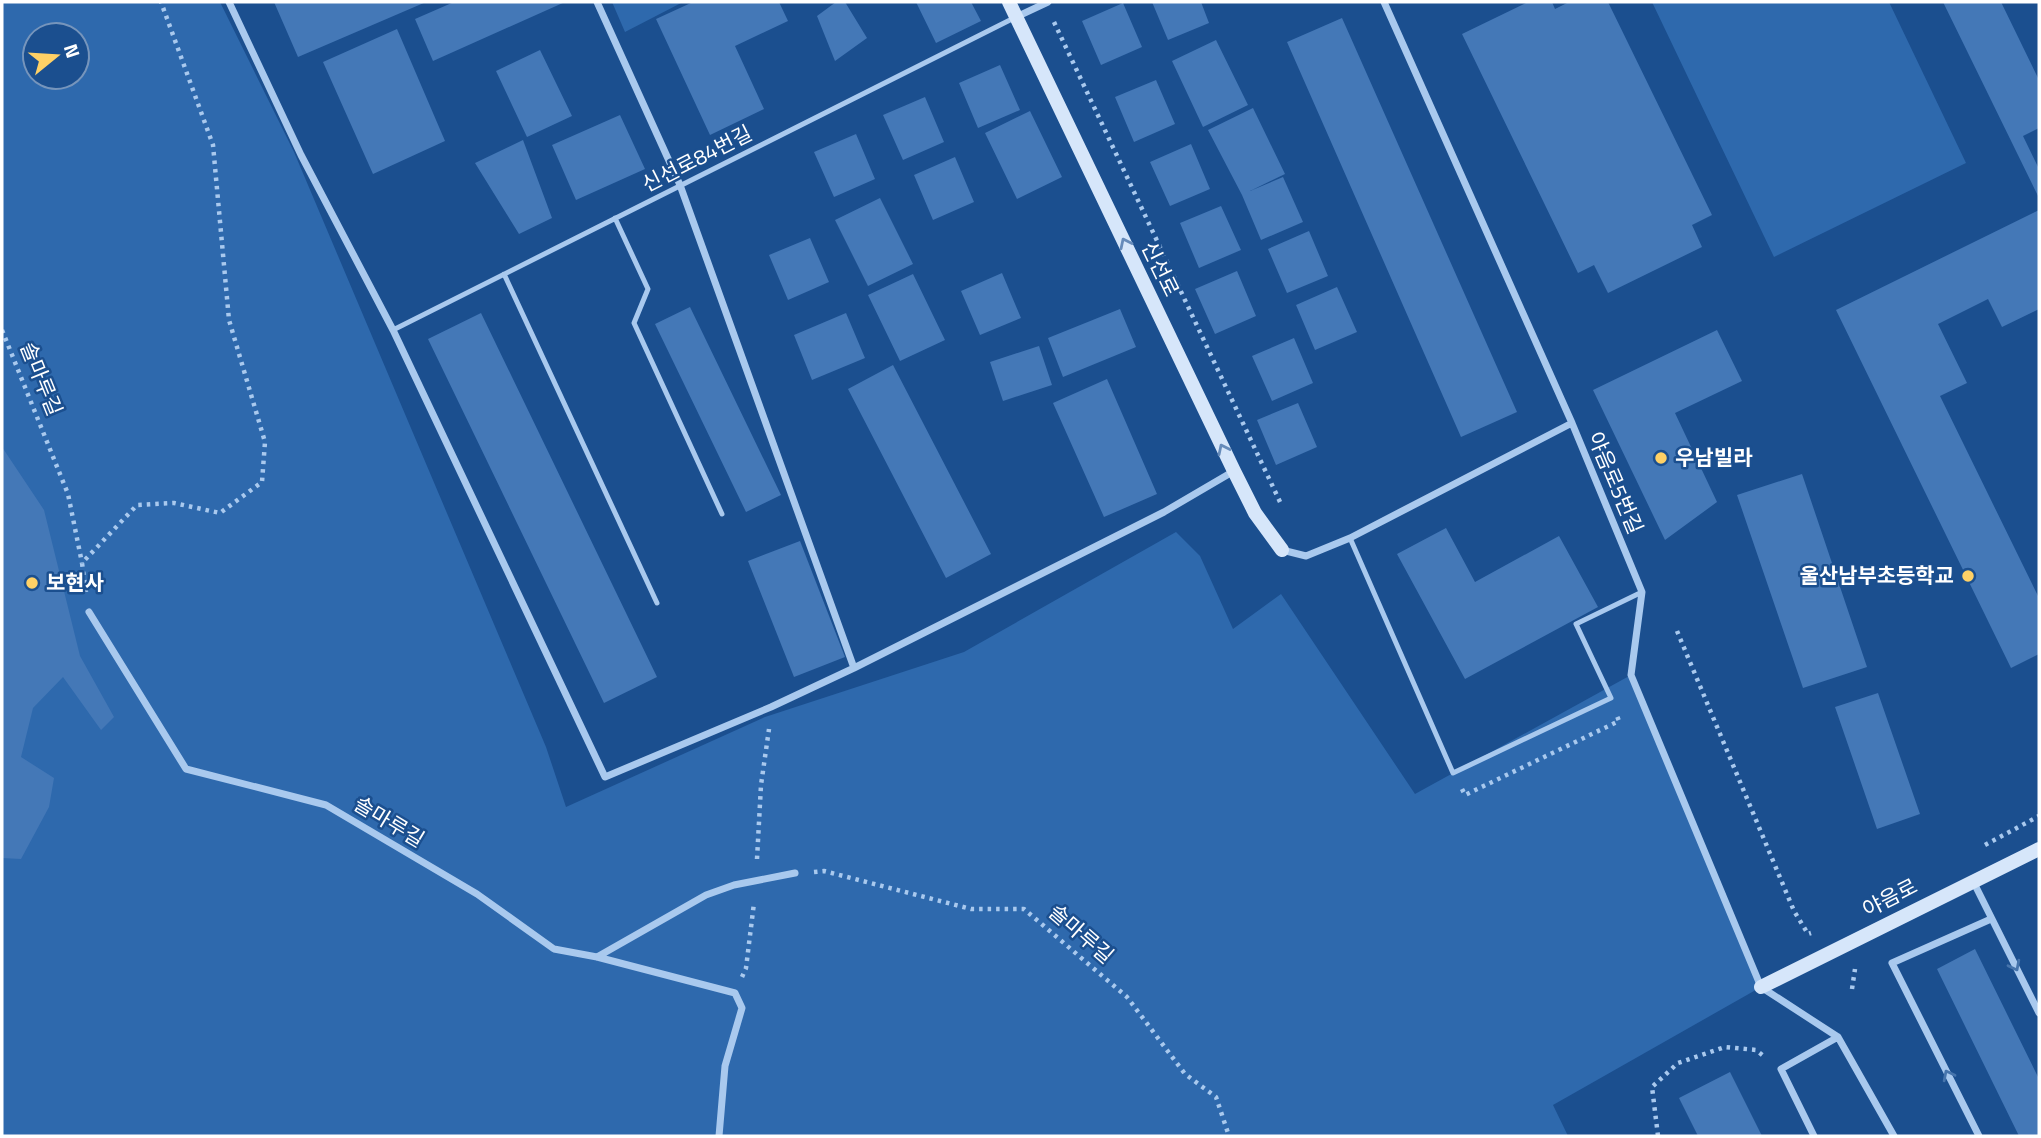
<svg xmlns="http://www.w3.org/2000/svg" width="2041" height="1138" font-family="'Titillium Web','Noto Sans KR',sans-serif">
	<rect width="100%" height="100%" fill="#1b4f8f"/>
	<path fill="#2e69ad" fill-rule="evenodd" d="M2 2H220L294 152 546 747 566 807 765 717 964 652 1176 532 1200 556 1233 629 1281 594 1415 794 1631 675 1761 987 1553 1105 1568 1136H2ZM35 35H77V77H35Z
		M612 2H683L625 32Z
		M1652 2H1889L1966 163 1774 257Z"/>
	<path fill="#4478b7" d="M274 2H426L298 57Z
		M454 2H565L433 61 415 19Z
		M693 2H779L788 21 735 46 764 109 710 135 656 19Z
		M836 2H845L867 38 835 61 817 16Z
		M916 2H971L981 21 936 43Z
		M1152 2H1201L1209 23 1168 40Z
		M1528 2H1552L1555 9 1569 2H1608L1712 215 1692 225 1702 247 1608 293 1594 265 1578 273 1462 34Z
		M1943 2H2001L2039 80V128L2023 136 2039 169V198Z
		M1123 3 1142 47 1101 65 1082 21Z
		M1342 18 1517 412 1461 437 1287 42Z
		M397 29 445 141 373 174 323 62Z
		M1216 40 1248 105 1203 127 1172 61Z
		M540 50 572 116 527 137 496 71Z
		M1000 65 1020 110 978 128 959 83Z
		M1156 80 1175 124 1134 142 1115 97Z
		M925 97 944 142 903 160 883 115Z
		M1253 108 1285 174 1250 191 1283 177 1303 222 1261 240 1242 195 1208 130Z
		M1030 111 1062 177 1017 199 985 133Z
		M620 115 645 169 576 200 552 145Z
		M856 134 875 179 834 197 814 152Z
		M523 140 552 218 519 234 475 163Z
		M1191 144 1210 189 1170 206 1150 162Z
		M955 157 974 202 933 220 914 175Z
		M880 198 913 264 868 286 835 220Z
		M1221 206 1241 250 1199 268 1180 223Z
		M2039 210V309L2002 327 1988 299 1938 324 1967 383 1940 396 2039 598V654L2011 668 1836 310Z
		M1309 231 1328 276 1287 293 1268 249Z
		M810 238 829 282 788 300 769 255Z
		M1237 271 1256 316 1215 334 1195 289Z
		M1002 273 1021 318 980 335 961 291Z
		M913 274 945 340 900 361 868 295Z
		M1337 287 1357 332 1315 350 1296 305Z
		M690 307 781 495 746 512 655 324Z
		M1120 309 1136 347 1063 377 1048 338Z
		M481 313 657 677 604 703 428 339Z
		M846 313 865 358 812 380 794 335Z
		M1717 330 1742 381 1675 413 1717 502 1665 540 1593 390Z
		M1294 338 1313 383 1272 401 1252 356Z
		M1039 346 1052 385 1003 401 990 362Z
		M893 365 991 554 946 578 848 389Z
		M1107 379 1157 494 1104 517 1053 403Z
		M1298 403 1317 447 1276 465 1257 420Z
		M2 447 44 510 80 656 114 717 101 730 63 677 33 708 21 757 54 778 49 807 21 859 2 858Z
		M1802 474 1867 667 1803 688 1737 495Z
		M1446 528 1475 582 1559 536 1598 607 1465 679 1397 554Z
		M800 541 845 657 794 677 748 561Z
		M1878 693 1920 814 1877 829 1835 707Z
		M1975 949 2039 1079V1136H2019L1937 969Z
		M1730 1072 1762 1136H1698L1679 1098Z"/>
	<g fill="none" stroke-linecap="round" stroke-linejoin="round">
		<path stroke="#a9c9ee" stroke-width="4.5" stroke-dasharray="3.5 5" stroke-linecap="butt" d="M1054 22 1281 504
			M2 330 68 494 82 563
			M86 592 82 563 137 505 174 503 220 513 262 482 265 442 229 320 213 145 161 2
			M1677 631 1794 911 1808 934 1811 933
			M1462 789 1465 795 1619 721 1617 716
			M1985 845 2039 816
			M757 859 761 785 769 729
			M814 872 824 871 971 909H1024L1127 997 1185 1074 1216 1097 1229 1136
			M742 977 746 968 754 903
			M1852 989 1855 969
			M1658 1136 1652 1087 1678 1063 1725 1047 1756 1050 1766 1058"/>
		<path stroke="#a9c9ee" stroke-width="5" d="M615 218 648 289 634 323 722 514
			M504 274 657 603
			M393 330 1016 17
			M1350 538 1453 773 1611 698 1576 624 1642 592"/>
		<path stroke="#a9c9ee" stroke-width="7" d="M229 2 301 155 393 330 605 777 771 707 854 668 1164 512 1234 471
			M597 2 680 185 854 668
			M1384 2 1572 423 1642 592 1631 675 1761 987 1838 1037 1894 1136
			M1016 17 1048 2
			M1282 550 1306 556 1350 538 1572 423
			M89 612 186 769 326 805 477 894 554 949 597 957 735 993 742 1008 725 1066 719 1136
			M1973 881 2039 1013
			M597 957 706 895 734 885 795 873
			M1814 1136 1781 1069 1838 1037
			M1979 1136 1892 963 1991 919"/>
		<path stroke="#d6e6fa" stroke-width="14" d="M1009 2 1234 471 1255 513 1282 550
			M1761 987 2039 849"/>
	</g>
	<defs><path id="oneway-chevron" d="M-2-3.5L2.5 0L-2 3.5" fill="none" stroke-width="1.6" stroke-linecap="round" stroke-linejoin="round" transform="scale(1.75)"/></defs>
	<g stroke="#668bba">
		<use href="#oneway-chevron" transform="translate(1125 243) rotate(-116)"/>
		<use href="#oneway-chevron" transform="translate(1223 449) rotate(-116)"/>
	</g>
	<g stroke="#4674ac">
		<use href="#oneway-chevron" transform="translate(2015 966) rotate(63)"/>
		<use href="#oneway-chevron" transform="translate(1948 1075) rotate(-117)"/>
	</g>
	<g fill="#ffd166" stroke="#1b4f8f" stroke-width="2.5">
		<circle cx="1661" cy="458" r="7"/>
		<circle cx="1968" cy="576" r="7"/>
		<circle cx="32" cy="583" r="7"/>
	</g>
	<g text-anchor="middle" stroke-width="5" stroke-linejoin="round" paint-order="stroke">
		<g font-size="21" fill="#fff" stroke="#1b4f8f">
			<text transform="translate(697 159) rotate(-27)" y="7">신선로84번길</text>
			<text transform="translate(1160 269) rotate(64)" y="7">신선로</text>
			<text transform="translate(41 379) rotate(68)" y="7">솔마루길</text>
			<text transform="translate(1615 483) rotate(67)" y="7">야음로5번길</text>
			<text transform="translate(389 822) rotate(31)" y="7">솔마루길</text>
			<text transform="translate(1890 898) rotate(-27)" y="7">야음로</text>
			<text transform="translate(1081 934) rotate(41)" y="7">솔마루길</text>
		</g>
		<g font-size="21" font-weight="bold" fill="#fff" stroke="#1b4f8f" text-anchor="start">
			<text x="1675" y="465">우남빌라</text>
			<text x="1954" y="583" text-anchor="end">울산남부초등학교</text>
			<text x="46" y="590">보현사</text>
		</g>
	</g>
	<rect width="2041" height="1138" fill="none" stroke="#ffffff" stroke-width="7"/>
	<g transform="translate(56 56) rotate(72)"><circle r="33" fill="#1b4f8f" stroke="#7695bc" stroke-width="2"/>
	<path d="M0-5L12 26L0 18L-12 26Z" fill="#ffd166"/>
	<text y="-10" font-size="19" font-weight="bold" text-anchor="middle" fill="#ffffff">N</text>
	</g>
</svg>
